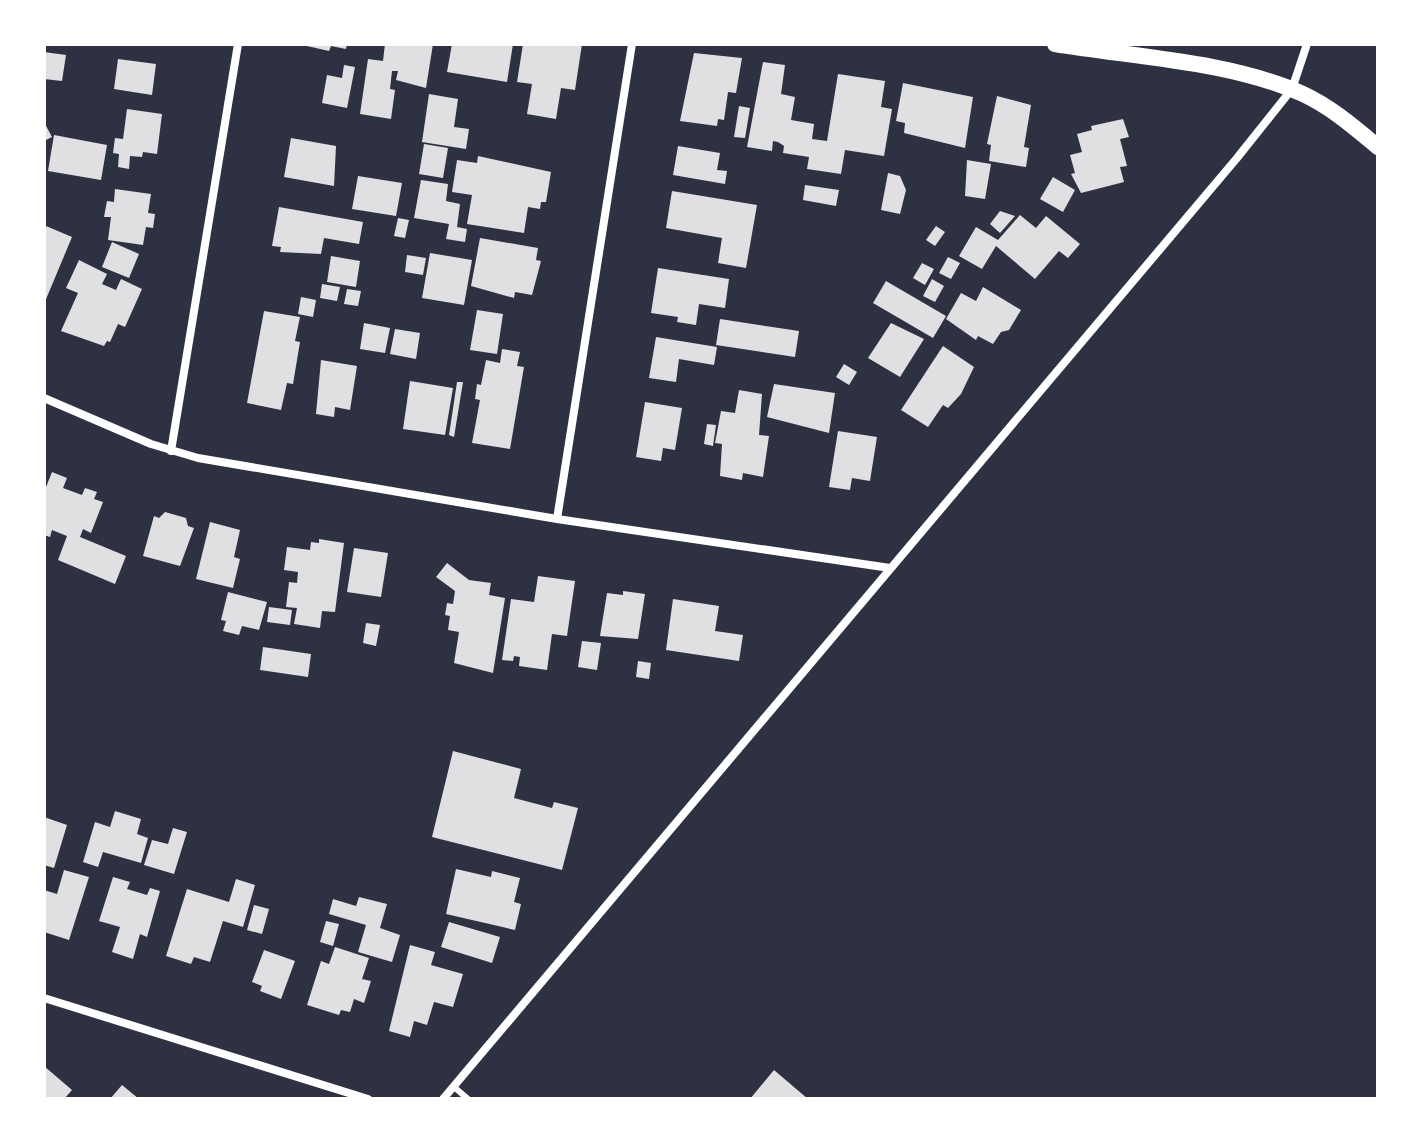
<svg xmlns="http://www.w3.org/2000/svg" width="1422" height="1143" font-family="Commissioner,sans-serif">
	<rect width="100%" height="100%" fill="#2d3142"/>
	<path fill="#e0e0e3" d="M298 44H347L346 49 331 46 329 51Z
		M385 44H433L426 88 396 80 398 71H392L390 89 395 90 391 119 360 114 368 59 383 61Z
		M452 44H513L507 82 447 72Z
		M523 44H582L575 90 561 88 556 119 527 114 532 84 517 82Z
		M44 52 66 55 62 81 44 79Z
		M694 53 742 58 736 93 728 92 724 120 718 119 717 126 680 121Z
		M118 59 156 64 152 95 114 89Z
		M763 62 785 65 781 94 795 97 791 120 814 124 812 139 827 141 838 74 885 81 881 107 892 109 884 156 845 150 841 174 807 169 809 157 783 153 784 146 778 142 773 141 772 151 747 147Z
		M344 65 355 67 347 108 322 103 327 75 342 78Z
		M903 83 973 97 965 148 904 133 905 123 896 121Z
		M429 94 458 99 454 127 469 129 466 149 422 142Z
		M997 96 1031 105 1024 147 1029 148 1026 167 989 161 991 145 987 144Z
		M739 106 750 108 745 138 734 137Z
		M127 109 162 114 157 154 143 152 142 157 130 156 129 169 118 167 119 154 113 153 115 138 123 139Z
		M1123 119 1129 137 1120 139 1127 166 1120 167 1124 182 1081 193 1071 174 1075 173 1070 155 1082 152 1077 134 1092 130 1091 126Z
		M44 122 52 137 44 141Z
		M54 135 107 145 101 180 48 171Z
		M291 138 336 146 334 186 284 177Z
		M424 144 448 148 443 178 419 174Z
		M678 146 720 153 717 170 727 171 725 184 673 175Z
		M478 156 551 172 546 202H541L540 209 528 207 524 233 467 224 472 195 452 192 457 160 477 163Z
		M967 160 991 164 985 199 965 196Z
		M888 173 900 176 906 190 900 214 881 210Z
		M358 176 402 183 396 216 352 209Z
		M1053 177 1075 190 1063 212 1040 199Z
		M421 180 448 184 446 201 460 204 457 227 467 229 465 242 446 239 449 224 414 218Z
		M805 185 839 190 836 206 803 200Z
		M115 189 151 194 148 213 155 214 153 228 146 227 143 245 108 240 111 217H104L107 201 114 202Z
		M672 191 757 205 746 268 718 263 722 238 666 228Z
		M279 207 363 222 359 244 324 238 321 254 280 252 281 247 272 246Z
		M1000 211 1015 216 1000 233 990 224Z
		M1020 215 1036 228 1046 216 1080 244 1068 258 1059 251 1035 279 996 246 982 269 959 256 976 227 998 240Z
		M398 218 409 220 405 238 394 236Z
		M46 226 72 237 44 304V232Z
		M936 226 945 232 935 246 926 240Z
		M480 238 538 248 536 260 541 261 532 295 515 292 514 298 471 286Z
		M112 242 139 254 129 278 102 267Z
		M430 253 472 260 464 305 422 298Z
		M407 255 426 258 423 275 405 272Z
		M331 256 360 261 356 287 327 282Z
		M948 257 960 263 951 279 939 273Z
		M79 260 107 274 102 284 116 290 121 279 142 289 125 327 118 324 110 342 107 341 104 346 61 331 78 293 66 288Z
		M922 263 934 269 925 285 913 278Z
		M658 268 729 279 725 308 699 304 696 325 677 322 678 317 651 313Z
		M932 279 944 286 935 302 923 296Z
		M886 281 946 316 933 338 873 303Z
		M322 284 340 287 337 301 320 298Z
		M983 287 1021 310 1009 330 1001 332 993 344 978 336 976 340 946 319 961 293 976 301Z
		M347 289 361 291 358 306 344 304Z
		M301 297 316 300 313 317 298 314Z
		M477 310 503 314 497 354 470 350Z
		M264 311 300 317 295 341 300 342 293 384 287 383 281 410 247 403Z
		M720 319 799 331 795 357 716 345Z
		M364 323 390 328 385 353 360 349Z
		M891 323 924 339 900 377 868 358Z
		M395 329 420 333 416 359 390 354Z
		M656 337 717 347 714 365 679 359 676 382 649 378Z
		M943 346 974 367 961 394 948 408 943 405 928 427 901 410Z
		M502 349 520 352 517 366 524 367 510 449 472 443 480 400 475 399 477 384 481 385 486 360 500 363Z
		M321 360 357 366 350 410 335 407 334 417 316 414Z
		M844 364 857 372 849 385 836 377Z
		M410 381 453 388 445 435 403 429Z
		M457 382H463L454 437 449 435Z
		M774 384 835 393 829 433 767 417Z
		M739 390 762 394 759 435 769 436 763 477 743 473 742 480 720 476 722 444 715 443 721 411 735 413Z
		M645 402 682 408 675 450 663 448 661 461 636 457Z
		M707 424 716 425 713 446 704 444Z
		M838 431 877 437 870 481 852 478 850 490 829 487Z
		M52 472 67 478 63 488 82 495 85 488 97 492 94 499 103 502 91 533 83 529 80 537 126 556 115 584 58 560 67 536 52 530 50 537 44 535V492Z
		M165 512 186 518 188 526 194 528 180 566 143 556 154 516 159 518Z
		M210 522 240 530 234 557 240 559 233 588 196 579Z
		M319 539 344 543 335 612 322 611 320 628 294 624 297 608 286 607 289 582 297 583 298 572 284 570 287 547 310 550 311 542 319 543Z
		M354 548 388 553 381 597 347 592Z
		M447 563 469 580 491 583 489 595 505 598 493 673 454 663 459 632 448 630 450 616 445 615 447 603 453 604 455 591 436 577Z
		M538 576 575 581 567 636 552 634 547 670 519 666 520 657 514 656 513 661 502 660 511 599 534 602Z
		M623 591 645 594 638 639 600 636 607 593 623 595Z
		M228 592 267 602 259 630 242 626 239 635 223 631 226 621 221 620Z
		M673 599 719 606 715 631 743 635 739 661 666 650Z
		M269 607 292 610 290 625 267 622Z
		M366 623 380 625 376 646 363 643Z
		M582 641 601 643 597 670 578 667Z
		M263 647 311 654 308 677 260 670Z
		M638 661 651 663 649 679 636 677Z
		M453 751 521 769 514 798 552 808 554 802 578 808 562 870 432 837Z
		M115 811 141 819 137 834 148 838 141 863 103 852 98 867 83 862 95 822 110 827Z
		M44 817 67 825 54 868 44 865Z
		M173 828 187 832 174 874 144 865 152 840 168 844Z
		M456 869 491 877 492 871 520 878 514 902 521 904 515 930 446 914Z
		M64 870 89 877 69 940 44 932V890L57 894Z
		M113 877 130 882 127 889 147 895 150 888 160 891 147 937 140 934 133 959 112 952 120 927 99 921Z
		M236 879 255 885 243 927 223 921 210 962 194 957 191 964 166 956 187 889 229 902Z
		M359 897 387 904 380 928 400 935 392 962 358 952 366 925 329 914 333 899 356 906Z
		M254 905 269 909 262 934 247 930Z
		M326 921 339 924 333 946 320 942Z
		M449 922 500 937 492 963 441 947Z
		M410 945 435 952 431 965 463 974 453 1007 434 1002 427 1025 414 1021 410 1037 389 1031Z
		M335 947 369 958 362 979 371 981 364 1003 354 999 350 1012 341 1010 339 1015 307 1005 321 961 329 964Z
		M264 950 295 961 281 999 260 991 262 986 252 982Z
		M44 1066 72 1090 64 1099H44Z
		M774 1070 808 1099H750Z
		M122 1085 139 1099H110Z"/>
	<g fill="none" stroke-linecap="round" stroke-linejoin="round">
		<path stroke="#fff" stroke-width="6" d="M454 1087 468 1099"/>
		<path stroke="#fff" stroke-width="8" d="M44 398 151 444 198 458 557 519 890 568
			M171 451 238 44
			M557 519 632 44
			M44 998 368 1099
			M443 1099 1237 158 1292 89 1307 44"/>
		<path stroke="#fff" stroke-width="16" d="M1055 44C1134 57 1230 61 1303 94 1331 107 1354 127 1378 147"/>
	</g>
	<rect width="1422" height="1143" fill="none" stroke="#ffffff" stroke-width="92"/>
</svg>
